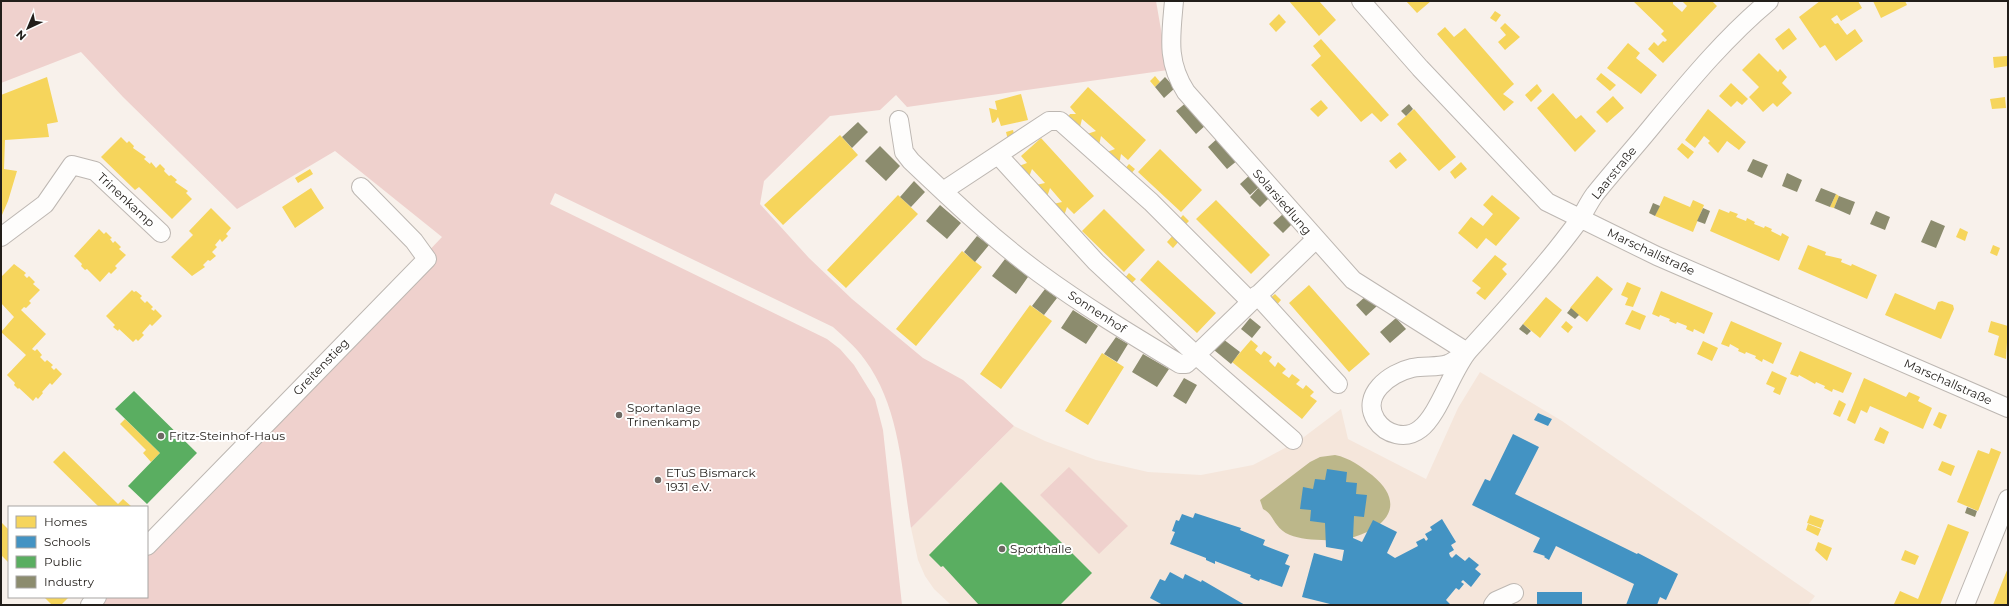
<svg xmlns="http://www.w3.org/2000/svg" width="2009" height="606" font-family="Montserrat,sans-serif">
	<rect width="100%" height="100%" fill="#f8f1eb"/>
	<path fill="#f5e6db" d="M1480 372 1562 421 1815 596 1808 605H951L934 589 925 576 918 560 911 528 1014 426 1045 441 1096 460 1148 472 1201 475 1253 465 1300 440 1341 409 1348 439 1426 479 1458 408Z"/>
	<path fill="#efd1cd" d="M1 1H1156L1168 70 907 107 896 95 880 110 830 116 764 181 760 204 809 258 852 299 923 358 963 380 1014 426 911 528C902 472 900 407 865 360 856 347 844 337 833 327L555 193 550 204 827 339 840 349 854 365 875 399 883 430 902 605H91L99 597H147V546L442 237 335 151 237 209 123 97 81 52 1 83Z
		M1069 467 1128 526 1099 554 1040 495Z"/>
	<path fill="#bcb78a" d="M1335 455C1350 458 1360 466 1372 475 1405 502 1390 526 1354 537 1339 542 1305 541 1290 535 1273 528 1275 515 1263 509L1260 500 1310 462 1320 457Z"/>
	<path fill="#f6d55c" d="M1289 1H1319L1336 20 1319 36Z
		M1406 1H1431L1417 13Z
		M1633 1H1673V4L1682 12 1687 6 1683 2 1684 1H1712L1717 6 1663 63 1648 49 1654 42 1658 46 1663 41 1665 42 1667 40 1661 34 1664 31Z
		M1820 1H1858L1862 8 1841 21 1837 15 1831 19 1835 24 1838 23 1847 35 1855 29 1863 41 1836 61 1825 45 1820 48 1799 17Z
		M1873 1H1905L1907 5 1881 18Z
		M1495 11 1501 15 1496 22 1490 18Z
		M1279 14 1286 22 1276 32 1269 24Z
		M1505 23 1520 37 1505 50 1498 42 1506 35 1500 28Z
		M1445 27 1454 37 1465 28 1514 84 1503 94 1514 102 1504 111 1437 34Z
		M1789 28 1797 39 1783 50 1775 39Z
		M1321 39 1389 115 1381 122 1372 113 1361 122 1311 65 1321 56 1313 46Z
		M1628 43 1640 53 1636 58 1657 75 1641 94 1607 68Z
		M1759 53 1778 72 1780 69 1787 77 1782 83 1792 93 1777 107 1773 103 1763 112 1749 97 1759 87 1742 70Z
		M2007 56 2008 66 1994 68 1993 57Z
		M1601 73 1616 85 1610 91 1596 79Z
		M1155 76 1160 82 1155 87 1150 81Z
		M47 77 58 122 47 124 49 137 5 140 4 169 17 171 8 201 2 215 1 95Z
		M1731 83 1748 99 1742 105 1737 101 1731 107 1719 96Z
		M1537 84 1542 91 1531 102 1525 95Z
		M1088 87 1146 140 1128 160 1121 154 1120 160 1118 162 1107 152 1115 149 1101 136 1099 145 1087 134 1096 131 1082 119 1080 127 1068 117 1070 114H1076L1070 107Z
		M1553 93 1576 119 1581 115 1596 131 1575 152 1537 108Z
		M1021 94 1028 120 1001 126 998 117 995 122 992 123 989 108 997 110 995 101Z
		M1613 96 1624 108 1607 123 1596 112Z
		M2005 97 2006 108 1992 109 1990 99Z
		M1321 100 1328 108 1318 117 1310 109Z
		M1414 109 1456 157 1439 171 1397 124Z
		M1708 109 1746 142 1739 150 1727 141 1718 153 1708 143 1710 141 1704 136 1695 148 1685 140Z
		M1013 130 1015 138 1008 140 1006 132Z
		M840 135 858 155 783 225 764 205Z
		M121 137 127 143 129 141 134 146 133 148 146 157 144 159 150 164 151 162 156 168 160 164 165 169 164 171 169 176 171 175 177 180 175 182 188 191 186 193 192 199 172 219 139 187 135 190 101 157Z
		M1041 138 1094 196 1074 214 1067 207 1064 216 1053 204 1062 202 1050 188 1047 197 1036 185 1045 183 1032 169 1029 177 1019 166 1027 163 1021 156Z
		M1682 143 1694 152 1688 159 1677 149Z
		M1160 149 1202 190 1181 212 1138 172Z
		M1400 152 1407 160 1396 169 1389 161Z
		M1461 162 1467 169 1455 179 1450 172Z
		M1129 164 1135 169 1130 175 1124 170Z
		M310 169 313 174 298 183 295 178Z
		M311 188 324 208 295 228 282 207Z
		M1836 194 1839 196 1834 208 1830 207Z
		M898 195 918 214 846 288 827 270Z
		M1492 195 1520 218 1496 246 1486 238 1477 249 1458 233 1471 217 1483 226 1493 214 1483 205Z
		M1664 196 1690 207 1693 200 1704 205 1693 232 1655 216Z
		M1216 200 1270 255 1251 274 1196 219Z
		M211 208 231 228 226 234 228 236 222 242 220 239 215 245 217 247 212 252 216 256 210 261 208 260 203 265 205 267 192 276 171 257 193 235 189 231Z
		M1104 209 1145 250 1124 272 1082 231Z
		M1719 209 1729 213 1730 211 1738 214 1736 217 1746 221 1747 218 1755 222 1754 224 1764 228 1765 226 1772 229 1771 231 1781 236 1782 233 1789 237 1779 261 1710 231Z
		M1183 215 1189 221 1183 227 1178 221Z
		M1960 228 1968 232 1965 241 1956 237Z
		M99 229 104 234 106 232 112 238 110 239 113 243 115 241 121 247 119 249 126 255 115 266 117 268 111 274 109 272 100 282 87 269 85 270 81 266 82 264 74 256Z
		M1175 233 1181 239 1173 248 1167 242Z
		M1808 245 1826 252 1825 255 1842 259 1841 262 1851 266 1852 264 1877 275 1867 299 1798 269Z
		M1993 245 2000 248 1997 256 1990 253Z
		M962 251 982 267 916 346 896 329Z
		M1495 255 1507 264 1502 269 1507 274 1485 300 1476 293 1481 288 1472 281Z
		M1158 260 1216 313 1197 333 1140 280Z
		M14 264 26 273 24 275 27 278 29 276 35 282 33 284 40 290 29 301 31 303 26 308 24 307 21 310 46 334 32 349 35 351 37 349 42 355 40 357 45 362 47 360 53 365 51 367 54 370 56 368 62 374 52 385 50 383 42 392 43 393 38 399 36 397 33 401 19 388 18 389 14 385 15 383 7 375 26 355 1 332 14 317 1 303V277Z
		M1129 273 1136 279 1130 285 1124 279Z
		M1597 276 1613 289 1587 322 1570 308Z
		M1627 282 1641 288 1633 307 1625 305 1628 298 1621 295Z
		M1309 285 1370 354 1349 372 1289 303Z
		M132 290 134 292 136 291 142 296 140 298 145 303 147 301 153 307 151 309 154 311 155 309 162 316 152 326 150 324 142 333 144 335 138 341 136 339 133 342 119 329 118 331 113 327 115 325 106 316Z
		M1661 291 1713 313 1704 334 1694 329 1693 332 1686 329 1687 326 1677 322 1676 324 1669 321 1670 319 1660 315 1659 317 1652 314Z
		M1895 293 1935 310 1938 302 1942 301 1953 305 1954 309 1941 339 1885 315Z
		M1275 294 1281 300 1275 307 1268 300Z
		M1546 297 1562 310 1540 338 1523 324Z
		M1030 305 1052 321 1001 389 980 374Z
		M1632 310 1646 316 1640 330 1625 324Z
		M1566 321 1573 327 1568 333 1561 327Z
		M1731 321 1782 343 1773 364 1763 359 1762 362 1755 358 1756 356 1746 352 1745 354 1738 351 1739 349 1730 344 1729 347 1721 344Z
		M1991 321 2008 326 2006 359 1994 355 1999 336 1988 332Z
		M1251 340 1258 346 1255 350 1261 355 1264 351 1272 357 1269 361 1275 367 1278 362 1286 369 1282 373 1289 378 1292 374 1300 380 1296 384 1303 389 1306 385 1314 392 1310 396 1317 401 1302 419 1232 362Z
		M1703 341 1718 348 1712 361 1697 354Z
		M1800 351 1852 373 1843 393 1833 389 1832 392 1824 388 1825 386 1816 382 1815 384 1799 375 1798 377 1790 374Z
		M1102 353 1124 367 1088 425 1065 411Z
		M1772 371 1787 378 1780 395 1773 392 1775 388 1766 384Z
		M1864 378 1906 397 1909 392 1920 397 1918 401 1932 408 1923 429 1870 406 1867 413 1861 410 1855 424 1847 420Z
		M1839 400 1846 404 1840 417 1833 414Z
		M1939 412 1947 415 1941 429 1933 425Z
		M125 419 160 453 151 462 143 453 146 450 120 424Z
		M1880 427 1889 432 1884 444 1874 440Z
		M1991 448 2001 452 1978 511 1957 502 1978 450 1989 454Z
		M64 451 118 504 123 499 132 507H99L53 462Z
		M1942 461 1955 466 1951 476 1938 470Z
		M1810 515 1824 520 1821 528 1807 523Z
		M1 522 9 530V563L1 555Z
		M1808 524 1821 529 1818 536 1806 530Z
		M1948 524 1969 532 1940 605 1894 604 1900 591 1918 599Z
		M1818 542 1832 548 1827 561 1815 550Z
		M1905 550 1919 556 1915 565 1901 560Z
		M2008 568V605H1993L2003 580Z
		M44 597H69L61 605H52Z"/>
	<path fill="#4393c3" d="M1538 413 1552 419 1548 426 1534 420Z
		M1513 434 1539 447 1515 494 1637 554 1638 553 1678 574 1666 600 1660 597 1657 605H1626L1634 584 1556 546 1549 560 1544 557 1545 556 1533 552 1540 538 1472 505 1485 479 1490 481Z
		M1327 469 1347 472 1346 482 1357 483 1356 494 1367 495 1364 517 1354 516 1353 538 1362 542 1373 520 1397 532 1387 553 1395 558 1418 546 1416 542 1424 538 1426 541 1428 539 1425 534 1432 530 1430 527 1442 519 1456 542 1451 545 1454 550 1449 553 1450 556 1452 558 1456 554 1465 561 1469 557 1479 565 1475 569 1481 574 1471 587 1463 580 1461 582 1464 584 1459 590 1456 588 1446 600 1451 605H1334L1302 597 1314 553 1342 561 1344 550 1326 547 1325 523 1310 521 1311 510 1300 509 1303 487 1313 489 1315 479 1325 480Z
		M1195 513 1241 528 1240 530 1265 540 1263 545 1289 555 1285 564 1290 566 1282 587 1260 579 1259 581 1250 577 1251 575 1215 561V564L1206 560V558L1170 544 1175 532 1172 531 1176 520 1179 521 1182 514 1193 518Z
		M1170 572 1183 579 1185 574 1201 582 1202 580 1245 605H1163L1150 598 1160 579 1165 581Z
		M1537 592H1582V605H1537Z"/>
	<path fill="#5aae61" d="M134 391 197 453 147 504 128 486 160 453 115 409Z
		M1001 482 1092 573 1060 605H979L943 566 941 567 929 555Z"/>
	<path fill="#8c8c6e" d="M1165 77 1175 88 1164 98 1155 87Z
		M1187 102 1207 124 1196 134 1176 111Z
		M1409 104 1413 109 1406 116 1401 111Z
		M858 122 868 132 852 148 842 137Z
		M1219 137 1238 160 1227 169 1208 147Z
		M880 146 900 166 886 181 865 161Z
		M1753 159 1768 165 1762 178 1747 171Z
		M1787 173 1802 180 1797 192 1782 186Z
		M1251 174 1261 185 1250 195 1240 184Z
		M914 181 925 192 911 207 900 197Z
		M1260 186 1270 197 1260 207 1250 197Z
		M1821 188 1836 194 1830 207 1815 201Z
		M1839 196 1855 202 1850 215 1834 208Z
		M1653 203 1660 206 1655 216 1649 213Z
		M940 205 961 223 947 239 926 221Z
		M1703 208 1710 211 1705 224 1697 221Z
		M1876 211 1890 217 1885 230 1870 224Z
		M1283 214 1293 223 1283 233 1273 223Z
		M1931 220 1945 226 1936 248 1921 242Z
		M977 236 989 245 975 262 964 252Z
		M1005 259 1028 277 1016 294 992 276Z
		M1045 289 1057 298 1044 315 1032 306Z
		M1367 295 1377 306 1366 316 1356 305Z
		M1571 308 1579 315 1575 319 1567 313Z
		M1073 310 1098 326 1086 344 1061 328Z
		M1250 318 1261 327 1252 338 1241 329Z
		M1396 318 1406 329 1390 343 1380 332Z
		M1523 324 1531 331 1527 335 1519 329Z
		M1116 337 1128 344 1117 362 1104 354Z
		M1223 339 1240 352 1231 364 1214 350Z
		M1143 354 1169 369 1157 387 1132 372Z
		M1184 378 1197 385 1186 404 1173 396Z
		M1967 507 1977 511 1975 517 1965 513Z"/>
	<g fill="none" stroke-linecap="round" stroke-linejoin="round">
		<g stroke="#bdb7b2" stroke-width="20">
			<path id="minor" d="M1174 1C1171 36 1166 61 1186 92L1353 280 1467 352
				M1361 1 1420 68 1547 202 1657 256 2008 408
				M899 120 904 152 911 161C952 200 993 239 1039 273 1084 306 1132 335 1180 364H1186L1196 355 1316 239
				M998 155 1096 262 1196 355 1293 440
				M943 191 1049 121H1060L1151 202 1251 302
				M1 237 45 204 72 165 95 171 161 233
				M1257 295 1338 384
				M1467 352C1461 356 1455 361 1448 364 1437 368 1424 365 1412 368 1390 373 1360 395 1376 420 1386 435 1406 440 1420 429 1439 415 1452 369 1469 350 1499 317 1529 284 1557 249 1565 239 1572 230 1580 219 1585 211 1589 202 1595 194 1615 169 1637 145 1657 120 1692 78 1727 36 1769 1
				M147 546 427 259 414 241 361 187
				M90 605 97 597
				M1493 605 1496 601 1514 593
				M1965 605 2008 499"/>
		</g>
		<use href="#minor" stroke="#fefdfc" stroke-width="18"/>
	</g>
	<g fill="#6d6863" stroke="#fff" stroke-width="1.5">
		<circle cx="619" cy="415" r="4"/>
		<circle cx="161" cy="436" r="4"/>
		<circle cx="658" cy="480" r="4"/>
		<circle cx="1002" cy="549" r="4"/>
	</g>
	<g text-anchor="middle" stroke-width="4" stroke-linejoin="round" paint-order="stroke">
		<g font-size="12" fill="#221e1a" stroke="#fff">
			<text transform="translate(1614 173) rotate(-51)" y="4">Laarstraße</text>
			<text transform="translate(126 200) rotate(43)" y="4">Trinenkamp</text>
			<text transform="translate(1282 202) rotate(49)" y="4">Solarsiedlung</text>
			<text transform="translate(1651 252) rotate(25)" y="4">Marschallstraße</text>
			<text transform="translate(1097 312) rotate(33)" y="4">Sonnenhof</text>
			<text transform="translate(321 367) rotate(-46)" y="4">Greitenstieg</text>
			<text transform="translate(1948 382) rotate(24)" y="4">Marschallstraße</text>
		</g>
		<g font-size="12" fill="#221e1a" stroke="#fff" text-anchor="start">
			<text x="627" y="412">Sportanlage<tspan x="627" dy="14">Trinenkamp</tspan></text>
			<text x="169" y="440">Fritz-Steinhof-Haus</text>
			<text x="666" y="477">ETuS Bismarck<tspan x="666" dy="14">1931 e.V.</tspan></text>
			<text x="1010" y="553">Sporthalle</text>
		</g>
	</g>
	<rect width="2009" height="606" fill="none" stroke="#221e1a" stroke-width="4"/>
	<rect x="8" y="506" width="140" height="92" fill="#ffffff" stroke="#a7a5a3"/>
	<rect x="16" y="516" width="20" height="12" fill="#f6d55c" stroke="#a7a5a3"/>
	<text x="44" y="526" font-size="12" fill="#221e1a">Homes</text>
	<rect x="16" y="536" width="20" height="12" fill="#4393c3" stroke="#a7a5a3"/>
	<text x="44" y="546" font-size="12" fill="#221e1a">Schools</text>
	<rect x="16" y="556" width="20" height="12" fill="#5aae61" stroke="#a7a5a3"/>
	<text x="44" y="566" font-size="12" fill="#221e1a">Public</text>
	<rect x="16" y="576" width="20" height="12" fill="#8c8c6e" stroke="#a7a5a3"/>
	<text x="44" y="586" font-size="12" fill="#221e1a">Industry</text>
	<g transform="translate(28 28) rotate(224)" stroke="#ffffff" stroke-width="3" paint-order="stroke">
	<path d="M0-3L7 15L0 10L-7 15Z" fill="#221e1a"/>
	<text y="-6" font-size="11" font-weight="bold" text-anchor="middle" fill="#221e1a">N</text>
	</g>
</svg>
